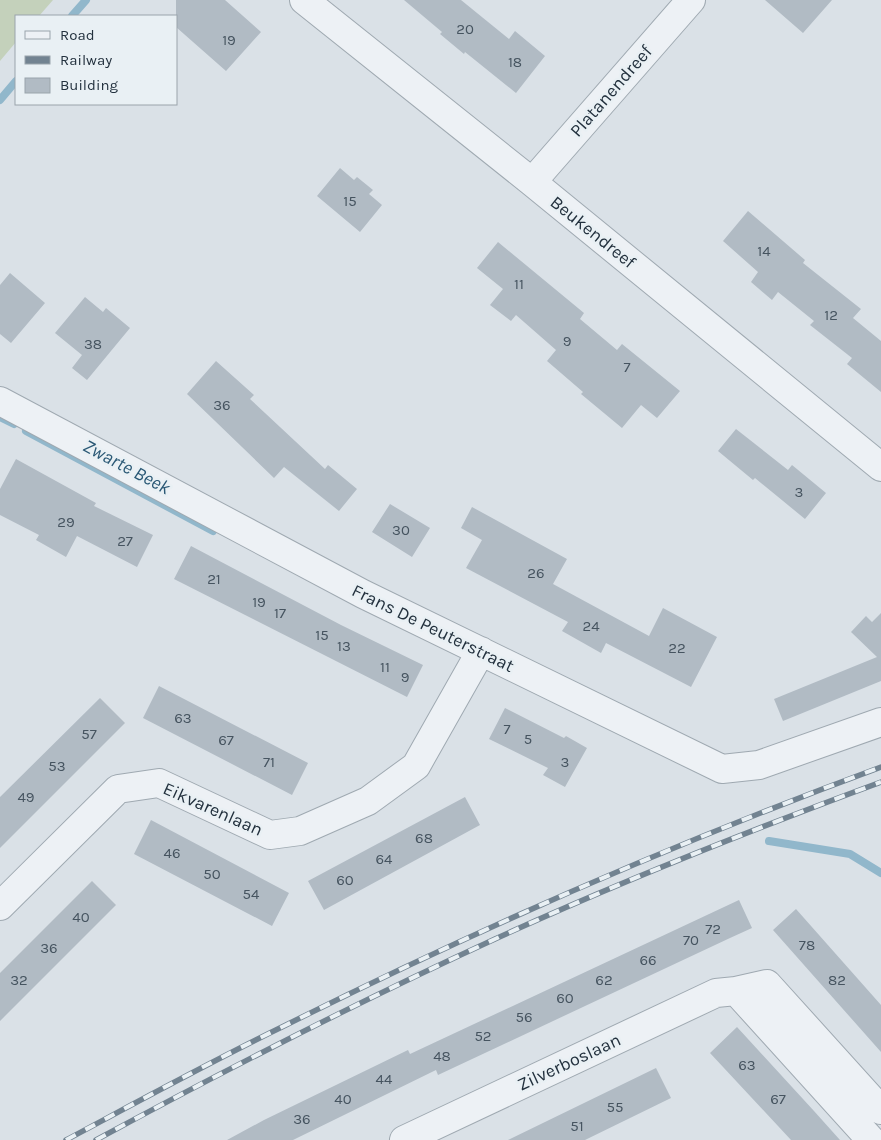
<svg xmlns="http://www.w3.org/2000/svg" width="881" height="1140" font-family="Karla,sans-serif">
	<rect width="100%" height="100%" fill="#dae1e7"/>
	<path fill="#c4d1bb" d="M0 0H53L39 16H16V42L0 61Z"/>
	<g fill="none" stroke-linecap="round" stroke-linejoin="round">
		<path stroke="#91b7cb" stroke-width="8" d="M72 16 86 0
			M0 100 16 81
			M0 417 14 424
			M26 431 213 531
			M769 841 850 854 881 873"/>
	</g>
	<path fill="#b1bbc4" d="M176 0H225L261 32 226 71 176 27Z
		M404 0H461L509 39 515 31 545 56 516 93 465 52 464 54 440 34 442 32Z
		M765 0H832L803 33Z
		M340 168 354 180 357 177 373 190 369 194 382 205 360 232 317 196Z
		M748 211 805 260 803 263 861 309 853 318 881 341V392L847 364 852 358 810 325 814 321 778 292 772 300 751 282 758 272 723 241Z
		M498 242 584 313 580 319 617 350 622 344 680 391 657 418 641 405 622 428 581 394 583 392 547 361 556 350 516 315 511 321 490 305 503 289 477 268Z
		M10 273 45 303 11 343 0 334V285Z
		M85 297 103 312 106 308 130 328 87 380 72 368 82 355 55 333Z
		M216 361 254 395 250 399 325 469 328 465 357 489 339 511 284 467 274 478 187 394Z
		M736 429 788 470 792 465 826 493 805 519 755 478 753 480 718 451Z
		M16 459 96 503 94 506 153 535 137 567 77 536 66 557 36 540 39 535 0 515V489Z
		M390 504 430 528 412 557 372 532Z
		M472 507 567 559 553 584 649 636 663 608 717 637 691 687 606 643 601 653 562 631 568 622 466 568 482 540 461 528Z
		M191 546 341 625 423 665 407 697 174 579Z
		M881 613V681L783 721 774 699 877 657 851 632 866 616 872 622Z
		M159 686 308 763 292 795 143 718Z
		M100 698 125 723 0 848V797Z
		M505 708 564 738 566 736 587 748 565 787 543 775 548 768 489 739Z
		M465 797 480 825 324 910 308 881Z
		M151 820 289 893 272 926 134 854Z
		M92 881 116 905 0 1021V973Z
		M739 900 752 928 730 938 438 1075 436 1070 293 1140H227L264 1120 408 1050 410 1054Z
		M796 909 881 1005V1052L773 930Z
		M737 1027 814 1111 840 1140H791L710 1053Z
		M656 1068 671 1098 585 1140H508Z"/>
	<g fill="none" stroke-linecap="round" stroke-linejoin="round">
		<g stroke="#9fa9b1" stroke-width="30">
			<path id="street" d="M304 0 532 182 881 467
				M532 182 691 0
				M0 401 363 594 722 769 759 765 881 722
				M0 906 118 789 159 783 270 835 300 831 368 801 416 766 481 651
				M736 991 871 1140
				M404 1140 716 993 736 991 767 984 881 1110"/>
		</g>
		<use href="#street" stroke="#edf1f5" stroke-width="28"/>
		<g stroke="#728391" stroke-width="5.5">
			<path id="rail" d="M66 1140C139 1101 212 1061 286 1025 480 928 678 842 881 767
				M96 1140C227 1069 360 1001 495 939 622 881 751 830 881 782"/>
		</g>
		<use href="#rail" stroke="#e9f0f4" stroke-width="4" stroke-dasharray="11" stroke-linecap="butt"/>
	</g>
	<g text-anchor="middle" stroke-width="5" stroke-linejoin="round" paint-order="stroke">
		<g font-size="15" fill="#465460">
			<text x="465" y="34">20</text>
			<text x="229" y="45">19</text>
			<text x="515" y="67">18</text>
			<text x="350" y="206">15</text>
			<text x="764" y="256">14</text>
			<text x="519" y="289">11</text>
			<text x="831" y="320">12</text>
			<text x="567" y="346">9</text>
			<text x="93" y="349">38</text>
			<text x="627" y="372">7</text>
			<text x="222" y="410">36</text>
			<text x="799" y="497">3</text>
			<text x="66" y="527">29</text>
			<text x="401" y="535">30</text>
			<text x="125" y="546">27</text>
			<text x="536" y="578">26</text>
			<text x="214" y="584">21</text>
			<text x="259" y="607">19</text>
			<text x="280" y="618">17</text>
			<text x="591" y="631">24</text>
			<text x="322" y="640">15</text>
			<text x="344" y="651">13</text>
			<text x="677" y="653">22</text>
			<text x="385" y="672">11</text>
			<text x="405" y="682">9</text>
			<text x="183" y="723">63</text>
			<text x="507" y="734">7</text>
			<text x="89" y="739">57</text>
			<text x="528" y="744">5</text>
			<text x="226" y="745">67</text>
			<text x="269" y="767">71</text>
			<text x="565" y="767">3</text>
			<text x="57" y="771">53</text>
			<text x="26" y="802">49</text>
			<text x="424" y="843">68</text>
			<text x="172" y="858">46</text>
			<text x="384" y="864">64</text>
			<text x="212" y="879">50</text>
			<text x="345" y="885">60</text>
			<text x="251" y="899">54</text>
			<text x="81" y="922">40</text>
			<text x="713" y="934">72</text>
			<text x="691" y="945">70</text>
			<text x="807" y="950">78</text>
			<text x="49" y="953">36</text>
			<text x="648" y="965">66</text>
			<text x="19" y="985">32</text>
			<text x="604" y="985">62</text>
			<text x="837" y="985">82</text>
			<text x="565" y="1003">60</text>
			<text x="524" y="1022">56</text>
			<text x="483" y="1041">52</text>
			<text x="442" y="1061">48</text>
			<text x="747" y="1070">63</text>
			<text x="384" y="1084">44</text>
			<text x="343" y="1104">40</text>
			<text x="778" y="1104">67</text>
			<text x="615" y="1112">55</text>
			<text x="302" y="1124">36</text>
			<text x="577" y="1131">51</text>
		</g>
		<g font-size="18" fill="#23313e" stroke="#e9f0f4">
			<text transform="translate(611 91) rotate(-49)" y="6">Platanendreef</text>
			<text transform="translate(593 232) rotate(39)" y="6">Beukendreef</text>
			<text transform="translate(433 628) rotate(26)" y="6">Frans De Peuterstraat</text>
			<text transform="translate(213 809) rotate(24)" y="6">Eikvarenlaan</text>
			<text transform="translate(569 1062) rotate(-25)" y="6">Zilverboslaan</text>
		</g>
		<g font-size="19" font-style="italic" fill="#2a5875" stroke="#e9f0f4">
			<text transform="translate(127 466) rotate(28)" y="7">Zwarte Beek</text>
		</g>
	</g>
	<rect x="15" y="15" width="162" height="90" fill="#e9f0f4" stroke="#9aa4ab"/>
	<rect x="25" y="31" width="25" height="8" fill="#edf1f5" stroke="#9aa4ab"/>
	<text x="60" y="40" font-size="15" fill="#23313e">Road</text>
	<rect x="25" y="56" width="25" height="8" fill="#728391" stroke="#9aa4ab"/>
	<text x="60" y="65" font-size="15" fill="#23313e">Railway</text>
	<rect x="25" y="78" width="25" height="15" fill="#b1bbc4" stroke="#9aa4ab"/>
	<text x="60" y="90" font-size="15" fill="#23313e">Building</text>
</svg>
